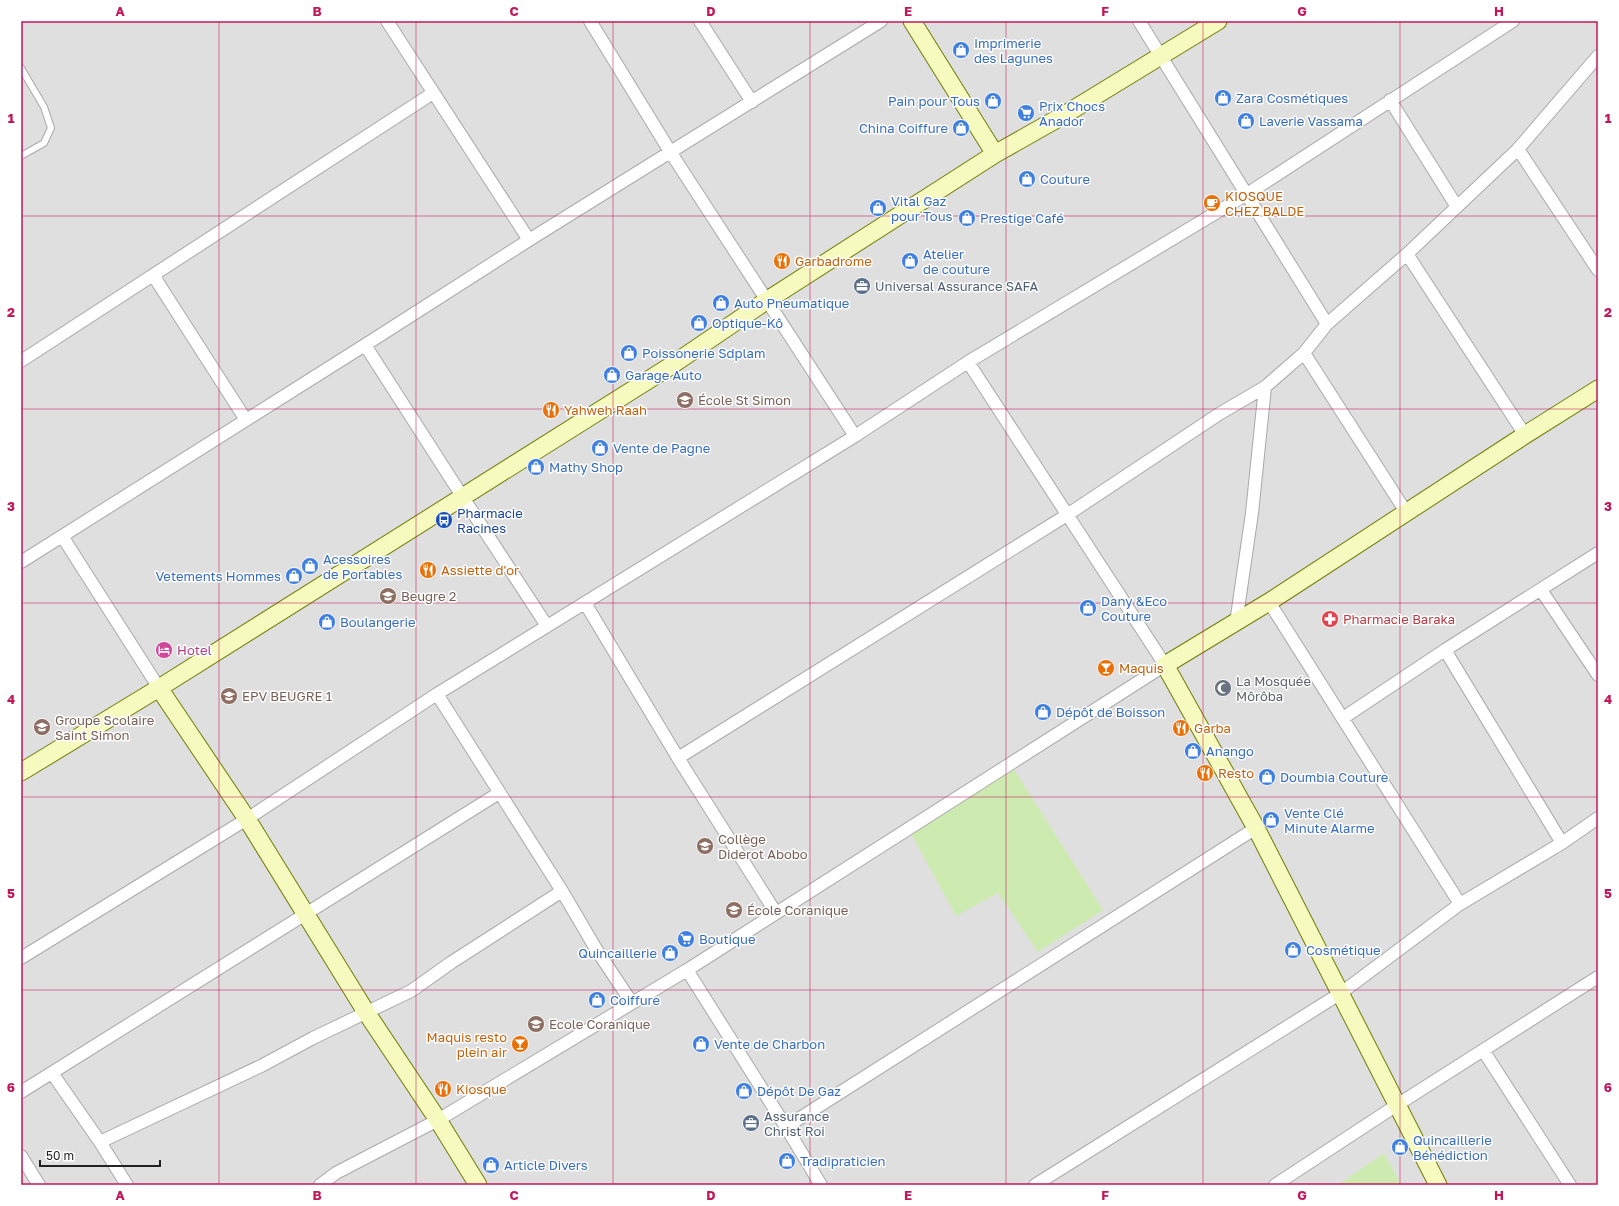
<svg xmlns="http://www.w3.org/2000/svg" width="1619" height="1206" font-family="'Golos Text',sans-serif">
	<rect width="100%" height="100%" fill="#f2efe9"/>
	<path fill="#e0dfdf" d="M21 21H1598V1185H21Z"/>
	<path fill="#cdebb0" d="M1010 763 1103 910 1038 952 998 893 956 916 909 830Z
		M1384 1153 1401 1185H1338Z"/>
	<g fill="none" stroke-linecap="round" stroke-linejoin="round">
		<g stroke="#a9a9a9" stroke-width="8">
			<path id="lane" d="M21 68 44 107 51 128 44 143 21 156"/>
		</g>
		<g stroke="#a9a9a9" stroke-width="14">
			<path id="street" d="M387 21 529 240
				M590 21 671 153 855 436
				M700 21 752 102
				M1139 21 1327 324
				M1390 100 1457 207
				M1518 149 1598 270
				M1407 254 1525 435
				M153 275 246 420
				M365 345 462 496 547 626
				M1304 353 1406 512
				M21 361 433 93
				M62 536 159 688
				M21 562 365 345 529 240 881 21
				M1541 590 1598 675
				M1269 602 1460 904
				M585 603 678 758 776 913
				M1236 623 1252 513 1265 387
				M1445 650 1562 843
				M437 694 562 891 596 949 632 1003
				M1343 718 1445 650 1598 553
				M678 758 1067 515 1219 414 1265 387 1304 353 1327 324 1407 254 1518 149 1598 56
				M21 958 247 819 437 694 855 436 968 362 1247 194 1513 21
				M687 970 786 1127 821 1185
				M1483 1050 1570 1185
				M52 1073 100 1142 127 1185
				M21 1092 499 793
				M786 1127 1256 828
				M100 1142 261 1066 313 1038 411 991 452 962 562 891
				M21 1156 39 1185
				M320 1185 336 1173 438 1120 687 970 1165 665 968 362
				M1035 1185 1341 993 1460 904 1562 843 1598 818
				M1275 1185 1397 1105 1598 977"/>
		</g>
		<g stroke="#707d05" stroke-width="19">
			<path id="secondary" d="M912 21 995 154
				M159 688 247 819 366 1012 438 1120 478 1185
				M21 772 159 688 669 367 766 301 995 154 1064 115 1218 21
				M1438 1185 1256 828 1165 665 1269 602 1525 435 1598 389"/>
		</g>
		<use href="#lane" stroke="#fff" stroke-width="6"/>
		<use href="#street" stroke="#fff" stroke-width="12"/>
		<use href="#secondary" stroke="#f7fabf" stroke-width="17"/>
	</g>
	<path fill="none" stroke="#c2185b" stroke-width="1" stroke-opacity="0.55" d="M219 21V1185M416 21V1185M613 21V1185M810 21V1185M1006 21V1185M1203 21V1185M1400 21V1185M21 216H1598M21 409H1598M21 603H1598M21 797H1598M21 990H1598"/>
	<defs>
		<g id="shop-disc" transform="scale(0.9)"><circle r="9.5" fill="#3f7fe0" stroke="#fff"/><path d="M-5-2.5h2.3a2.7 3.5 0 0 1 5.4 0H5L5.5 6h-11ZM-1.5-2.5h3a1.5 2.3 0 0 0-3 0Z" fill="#fff"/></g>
		<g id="supermarket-disc" transform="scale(0.9)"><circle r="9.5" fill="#3f7fe0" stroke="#fff"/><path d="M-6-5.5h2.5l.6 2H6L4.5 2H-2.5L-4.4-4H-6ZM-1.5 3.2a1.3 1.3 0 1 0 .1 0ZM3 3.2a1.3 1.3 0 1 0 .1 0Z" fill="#fff"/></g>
		<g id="cafe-disc" transform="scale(0.9)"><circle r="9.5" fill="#e8710a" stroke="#fff"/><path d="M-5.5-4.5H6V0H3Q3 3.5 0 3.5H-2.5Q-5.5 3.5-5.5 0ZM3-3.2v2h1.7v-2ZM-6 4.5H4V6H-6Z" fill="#fff"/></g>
		<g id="restaurant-disc" transform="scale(0.9)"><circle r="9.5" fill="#e8710a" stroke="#fff"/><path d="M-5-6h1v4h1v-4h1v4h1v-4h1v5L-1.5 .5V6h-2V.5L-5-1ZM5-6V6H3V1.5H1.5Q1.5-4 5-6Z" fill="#fff"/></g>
		<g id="office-disc" transform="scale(0.9)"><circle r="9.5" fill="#5c6f8a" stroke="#fff"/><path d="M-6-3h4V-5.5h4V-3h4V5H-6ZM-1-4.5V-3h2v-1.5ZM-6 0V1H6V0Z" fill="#fff"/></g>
		<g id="school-disc" transform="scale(0.9)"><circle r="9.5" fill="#8d6e63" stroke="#fff"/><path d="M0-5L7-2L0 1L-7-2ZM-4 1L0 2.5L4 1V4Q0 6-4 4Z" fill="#fff"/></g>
		<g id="bus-disc" transform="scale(0.9)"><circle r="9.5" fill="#1a4fb4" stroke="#fff"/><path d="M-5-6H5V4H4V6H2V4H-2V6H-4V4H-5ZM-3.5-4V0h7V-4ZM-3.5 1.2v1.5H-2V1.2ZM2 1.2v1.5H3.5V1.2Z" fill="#fff"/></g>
		<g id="pharmacy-disc" transform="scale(0.9)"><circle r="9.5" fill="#e0444e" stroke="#fff"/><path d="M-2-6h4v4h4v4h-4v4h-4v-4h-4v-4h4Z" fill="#fff"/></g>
		<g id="hotel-disc" transform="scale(0.9)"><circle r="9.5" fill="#d1479c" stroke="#fff"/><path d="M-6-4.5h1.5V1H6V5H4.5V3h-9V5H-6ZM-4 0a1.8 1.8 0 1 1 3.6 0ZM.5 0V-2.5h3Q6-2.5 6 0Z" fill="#fff"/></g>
		<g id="bar-disc" transform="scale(0.9)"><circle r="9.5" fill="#e8710a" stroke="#fff"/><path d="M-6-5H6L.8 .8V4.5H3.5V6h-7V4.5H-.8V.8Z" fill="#fff"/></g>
		<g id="mosque-disc" transform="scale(0.9)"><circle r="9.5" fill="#6b7280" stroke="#fff"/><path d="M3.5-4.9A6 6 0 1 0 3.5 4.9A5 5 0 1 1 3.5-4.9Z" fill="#fff"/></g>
	</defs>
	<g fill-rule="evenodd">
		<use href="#shop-disc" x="961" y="50"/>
		<use href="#shop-disc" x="1223" y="98"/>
		<use href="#shop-disc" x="993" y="101"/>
		<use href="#supermarket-disc" x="1026" y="113"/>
		<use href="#shop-disc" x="1246" y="121"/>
		<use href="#shop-disc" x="961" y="128"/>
		<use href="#shop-disc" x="1027" y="179"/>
		<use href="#cafe-disc" x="1212" y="203"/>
		<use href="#shop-disc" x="878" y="208"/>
		<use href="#shop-disc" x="967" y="218"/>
		<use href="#restaurant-disc" x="782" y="261"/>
		<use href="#shop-disc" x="910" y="261"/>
		<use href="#office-disc" x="862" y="286"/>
		<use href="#shop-disc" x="721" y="303"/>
		<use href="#shop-disc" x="699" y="323"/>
		<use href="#shop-disc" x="629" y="353"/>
		<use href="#shop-disc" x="612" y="375"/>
		<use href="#school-disc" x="685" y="400"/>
		<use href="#restaurant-disc" x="551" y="410"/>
		<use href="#shop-disc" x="600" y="448"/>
		<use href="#shop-disc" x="536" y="467"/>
		<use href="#bus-disc" x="444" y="520"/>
		<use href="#shop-disc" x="310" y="566"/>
		<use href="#restaurant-disc" x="428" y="570"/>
		<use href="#shop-disc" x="294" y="576"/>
		<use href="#school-disc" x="388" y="596"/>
		<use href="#shop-disc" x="1088" y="608"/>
		<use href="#pharmacy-disc" x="1330" y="619"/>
		<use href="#shop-disc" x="327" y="622"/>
		<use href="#hotel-disc" x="164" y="650"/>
		<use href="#bar-disc" x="1106" y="668"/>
		<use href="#mosque-disc" x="1223" y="688"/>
		<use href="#school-disc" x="229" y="696"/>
		<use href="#shop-disc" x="1043" y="712"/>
		<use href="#school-disc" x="42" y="727"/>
		<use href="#restaurant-disc" x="1181" y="728"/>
		<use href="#shop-disc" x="1193" y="751"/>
		<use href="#restaurant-disc" x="1205" y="773"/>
		<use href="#shop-disc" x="1267" y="777"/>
		<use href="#shop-disc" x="1271" y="820"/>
		<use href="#school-disc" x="705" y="846"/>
		<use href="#school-disc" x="734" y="910"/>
		<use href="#supermarket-disc" x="686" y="939"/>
		<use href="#shop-disc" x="1293" y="950"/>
		<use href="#shop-disc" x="670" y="953"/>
		<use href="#shop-disc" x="597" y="1000"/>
		<use href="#school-disc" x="536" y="1024"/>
		<use href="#bar-disc" x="520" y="1044"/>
		<use href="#shop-disc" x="701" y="1044"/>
		<use href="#restaurant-disc" x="443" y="1089"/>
		<use href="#shop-disc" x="744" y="1091"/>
		<use href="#office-disc" x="751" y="1123"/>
		<use href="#shop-disc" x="1400" y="1147"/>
		<use href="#shop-disc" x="787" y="1161"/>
		<use href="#shop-disc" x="491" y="1165"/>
	</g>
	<g text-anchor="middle" stroke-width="3" stroke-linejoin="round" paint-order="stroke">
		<g font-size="13" fill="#366cbe" stroke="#fff" text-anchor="start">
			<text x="974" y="48">Imprimerie<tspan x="974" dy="15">des Lagunes</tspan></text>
			<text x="1236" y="103">Zara Cosmétiques</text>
			<text x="980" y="106" text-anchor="end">Pain pour Tous</text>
			<text x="1039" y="111">Prix Chocs<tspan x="1039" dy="15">Anador</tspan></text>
			<text x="1259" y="126">Laverie Vassama</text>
			<text x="948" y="133" text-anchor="end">China Coiffure</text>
			<text x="1040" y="184">Couture</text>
			<text x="891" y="206">Vital Gaz<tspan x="891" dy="15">pour Tous</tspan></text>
			<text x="980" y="223">Prestige Café</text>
			<text x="923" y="259">Atelier<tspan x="923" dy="15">de couture</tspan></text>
			<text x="734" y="308">Auto Pneumatique</text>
			<text x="712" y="328">Optique-Kô</text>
			<text x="642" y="358">Poissonerie Sdplam</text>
			<text x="625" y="380">Garage Auto</text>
			<text x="613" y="453">Vente de Pagne</text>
			<text x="549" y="472">Mathy Shop</text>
			<text x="323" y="564">Acessoires<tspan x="323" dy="15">de Portables</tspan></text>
			<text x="281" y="581" text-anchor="end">Vetements Hommes</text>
			<text x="1101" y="606">Dany &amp;Eco<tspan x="1101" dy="15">Couture</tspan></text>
			<text x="340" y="627">Boulangerie</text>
			<text x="1056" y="717">Dépôt de Boisson</text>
			<text x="1206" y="756">Anango</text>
			<text x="1280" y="782">Doumbia Couture</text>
			<text x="1284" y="818">Vente Clé<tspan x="1284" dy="15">Minute Alarme</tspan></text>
			<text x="699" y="944">Boutique</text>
			<text x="1306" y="955">Cosmétique</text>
			<text x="657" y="958" text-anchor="end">Quincaillerie</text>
			<text x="610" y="1005">Coiffure</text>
			<text x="714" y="1049">Vente de Charbon</text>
			<text x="757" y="1096">Dépôt De Gaz</text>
			<text x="1413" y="1145">Quincaillerie<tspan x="1413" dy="15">Bénédiction</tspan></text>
			<text x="800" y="1166">Tradipraticien</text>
			<text x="504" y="1170">Article Divers</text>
		</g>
		<g font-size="13" fill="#c56008" stroke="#fff" text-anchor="start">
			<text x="1225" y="201">KIOSQUE<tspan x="1225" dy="15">CHEZ BALDE</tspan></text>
			<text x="795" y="266">Garbadrome</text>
			<text x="564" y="415">Yahweh Raah</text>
			<text x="441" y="575">Assiette d'or</text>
			<text x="1119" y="673">Maquis</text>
			<text x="1194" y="733">Garba</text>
			<text x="1218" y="778">Resto</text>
			<text x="507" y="1042" text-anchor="end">Maquis resto<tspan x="507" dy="15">plein air</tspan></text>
			<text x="456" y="1094">Kiosque</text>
		</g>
		<g font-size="13" fill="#4e5e75" stroke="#fff" text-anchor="start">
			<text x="875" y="291">Universal Assurance SAFA</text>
			<text x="764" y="1121">Assurance<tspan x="764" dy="15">Christ Roi</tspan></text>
		</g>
		<g font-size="13" fill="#785e54" stroke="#fff" text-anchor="start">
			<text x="698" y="405">École St Simon</text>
			<text x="401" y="601">Beugre 2</text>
			<text x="242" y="701">EPV BEUGRE 1</text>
			<text x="55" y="725">Groupe Scolaire<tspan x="55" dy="15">Saint Simon</tspan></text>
			<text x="718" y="844">Collège<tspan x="718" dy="15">Diderot Abobo</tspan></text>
			<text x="747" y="915">École Coranique</text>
			<text x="549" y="1029">Ecole Coranique</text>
		</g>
		<g font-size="13" fill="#164399" stroke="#fff" text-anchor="start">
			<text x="457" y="518">Pharmacie<tspan x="457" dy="15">Racines</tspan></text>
		</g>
		<g font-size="13" fill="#be3a42" stroke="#fff" text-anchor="start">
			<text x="1343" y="624">Pharmacie Baraka</text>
		</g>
		<g font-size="13" fill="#b23c85" stroke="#fff" text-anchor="start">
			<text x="177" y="655">Hotel</text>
		</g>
		<g font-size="13" fill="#5b616d" stroke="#fff" text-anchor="start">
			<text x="1236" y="686">La Mosquée<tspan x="1236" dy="15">Môrôba</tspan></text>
		</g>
	</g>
	<rect width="1619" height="1206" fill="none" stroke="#ffffff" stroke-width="44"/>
	<path d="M40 1160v6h120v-6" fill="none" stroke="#222222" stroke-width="2"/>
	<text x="46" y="1160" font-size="12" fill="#222222" stroke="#ffffff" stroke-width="3" paint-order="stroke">50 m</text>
	<rect x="22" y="22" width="1575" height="1162" fill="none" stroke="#c2185b" stroke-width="1.5"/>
	<g font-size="13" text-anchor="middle" font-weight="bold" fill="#c2185b">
		<text x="120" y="16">A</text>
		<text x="317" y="16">B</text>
		<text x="514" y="16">C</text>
		<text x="711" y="16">D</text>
		<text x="908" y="16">E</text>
		<text x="1105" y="16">F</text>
		<text x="1302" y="16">G</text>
		<text x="1499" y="16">H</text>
		<text x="11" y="123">1</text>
		<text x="1608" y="123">1</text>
		<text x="11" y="317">2</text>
		<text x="1608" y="317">2</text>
		<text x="11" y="511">3</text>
		<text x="1608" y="511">3</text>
		<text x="11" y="704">4</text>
		<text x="1608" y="704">4</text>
		<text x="11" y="898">5</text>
		<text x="1608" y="898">5</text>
		<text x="11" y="1092">6</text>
		<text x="1608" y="1092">6</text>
		<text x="120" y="1200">A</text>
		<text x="317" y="1200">B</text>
		<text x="514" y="1200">C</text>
		<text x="711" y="1200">D</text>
		<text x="908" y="1200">E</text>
		<text x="1105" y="1200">F</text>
		<text x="1302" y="1200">G</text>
		<text x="1499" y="1200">H</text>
	</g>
</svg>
